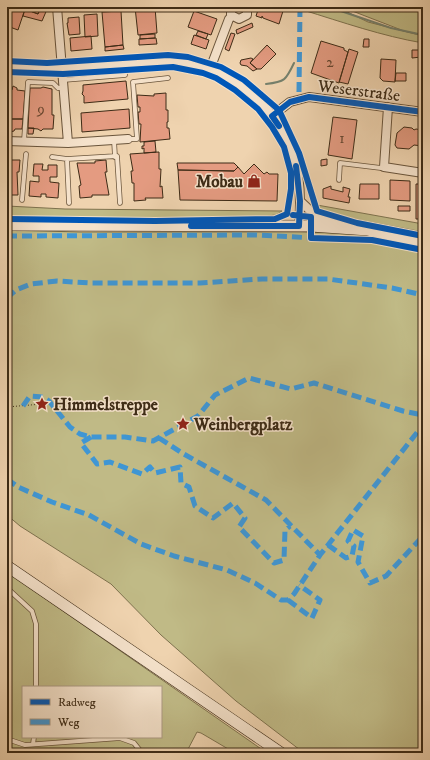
<svg xmlns="http://www.w3.org/2000/svg" width="430" height="760" font-family="'IM FELL DW Pica',serif">
	<rect width="100%" height="100%" fill="#efd3af"/>
	<filter id="stains"><feTurbulence type="fractalNoise" baseFrequency=".005" numOctaves="4"/><feColorMatrix values="0 0 0 0 .2 0 0 0 0 .09 0 0 0 0 .02 0 0 0 .5 -.17"/></filter>
	<radialGradient id="worn" r=".72"><stop offset=".6" stop-color="#630" stop-opacity="0"/><stop offset="1" stop-color="#630" stop-opacity=".3"/></radialGradient>
	<path fill="#c0ba86" stroke="#7e724e" fill-rule="evenodd" d="M303 7H337L368 22 423 36V43C382 36 342 22 303 10Z
		M342 7H423V35L404 31Z
		M317 205 423 224V232L338 216 321 211Z
		M7 206 65 209 282 211 276 215 267 216C180 218 94 220 7 217Z
		M7 230 79 232H301L373 234 423 244V753H304L236 701 161 635 111 584 20 526 7 515Z
		M7 572 267 753H235L201 733 197 732 186 753H7ZM23 687H161V737H23Z"/>
	<g fill="none" stroke-linecap="round" stroke-linejoin="round">
		<path stroke="#75806c" stroke-width="2" d="M329 7 391 28 423 35
			M266 84C285 82 286 80 294 63"/>
	</g>
	<path fill="#e49b81" stroke="#3d2b16" d="M7 7H19L25 9 18 30 7 26Z
		M19 7H41L38 14Z
		M41 7H48L42 21 23 16 25 9 38 14Z
		M135 7H155L157 33 138 35Z
		M259 7H272L283 11 279 24 263 18 262 16V18L256 16Z
		M121 11 123 45 105 47 102 12Z
		M194 11 217 19 211 35 188 27Z
		M97 14 98 36 85 37 84 15Z
		M79 17 80 34 69 35 67 23H68V18Z
		M252 23 253 27 237 34 236 30Z
		M198 31 208 34 206 39 196 35Z
		M231 33 235 34 229 51 225 49Z
		M155 34V38L140 39V35Z
		M194 35 209 40 206 49 191 44Z
		M91 36 92 49 71 51 70 38Z
		M156 38 157 44 139 45V39Z
		M364 39H369V47H363Z
		M321 41 344 48V50L348 52 339 83 311 73Z
		M123 45 124 49 105 51V47Z
		M267 45 276 54 261 69H257L250 63Z
		M349 49 358 52 348 84 339 82Z
		M412 50H421V57L412 58Z
		M251 58 253 59 250 63 257 69 253 71 247 66 241 65 240 63 241 60Z
		M381 59 396 60 395 82 383 81 380 78Z
		M419 65H423V84H419Z
		M396 73H406V81H395Z
		M126 81 128 99 84 103V96L82 94 83 91V85Z
		M13 86 17 88V90L25 91 23 119H7V90H12Z
		M43 87 52 89V115H54L53 129H43L41 131 38 129 28 128 30 88H41Z
		M166 93V110H168V122H167V128H169L170 139 140 142 141 124H139L138 112H140V107H138L137 95 154 96V94Z
		M129 109 130 128 82 132 81 113Z
		M333 117 357 120 352 159 328 155Z
		M7 119H23L22 129H15L14 131 10 132V129L7 128Z
		M404 127 412 128 414 130 416 129 423 130V146L414 145 409 149 397 148 395 145 397 133Z
		M28 128H34L33 134H28Z
		M155 141 156 152 144 153V148L142 149V146H144V142Z
		M159 152V169H161L160 187 162 186 163 198H145L146 200 134 201V183H132L131 171H133L130 154Z
		M327 159V165L321 166V160Z
		M8 160H20L19 172H17L18 195H7Z
		M106 160 107 172H105L109 195H92V197L80 198 79 186 81 185 77 163H95V161Z
		M177 163H234L238 167 234 171 178 170Z
		M34 164H43L42 170H48V165H57V177H50V182L59 183 58 198 46 197V194H41V197L29 196 30 181 39 182V176H33Z
		M254 164 264 174 267 172 269 174H278L277 201 180 200 178 170 234 171 238 167 244 174Z
		M390 180 410 181V201L390 200Z
		M360 184H379V199H359Z
		M416 184H423V219H416Z
		M331 186V189L343 192V187L350 189 348 197H350L349 203 323 198V189Z
		M398 206H410V211H398Z"/>
	<g fill="none" stroke-linecap="round" stroke-linejoin="round">
		<g stroke="#6a553c" stroke-width="5.5">
			<path id="service" d="M63 80 125 75 124 64
				M128 139H137L133 82 168 78
				M114 140 115 157
				M24 141 28 82 53 83 58 88H64
				M52 157 67 159 117 156 120 203
				M67 159 69 203
				M339 180 340 163 381 168 384 167
				M22 200 26 154
				M7 588 32 611 36 624V687
				M7 739 25 745 120 738 134 743 142 753
				M33 744 34 737"/>
		</g>
		<g stroke="#6a553c" stroke-width="10">
			<path id="minor" d="M57 7 68 143
				M231 7V15L239 19 247 15V7
				M7 67C60 75 114 60 167 61 223 63 275 101 293 154 301 177 301 202 299 226
				M210 69 229 19 232 16
				M388 107 384 167 423 173
				M272 116 290 102 309 97 423 112
				M7 141 68 143 128 139
				M300 201 318 218 348 224"/>
		</g>
		<g stroke="#3d2b16" stroke-width="12">
			<path id="secondary" d="M7 225 311 226 368 230 423 241
				M7 566 281 753"/>
		</g>
		<path stroke="#3d2b16" stroke-width="1" stroke-dasharray="1 2" stroke-linecap="butt" d="M7 407 42 404"/>
		<use href="#service" stroke="#f5e2cb" stroke-width="4"/>
		<use href="#minor" stroke="#f5e2cb" stroke-width="8"/>
		<use href="#secondary" stroke="#f5e2cb" stroke-width="11"/>
		<path stroke="#3f96d4" stroke-width="5" stroke-dasharray="10 5" stroke-linecap="butt" d="M300 7 299 92 300 98
			M7 236 256 235 314 238
			M7 298 16 290 31 284 57 281 90 283H200L262 279H328L392 288 423 295
			M23 406 30 396 43 397 49 401 70 427 80 434 91 437H125L153 441 198 416 215 395 249 378 291 389 314 383 403 411 423 415
			M91 437 81 443 97 464 110 462 142 474 150 467 155 473 180 467 181 483 189 487 195 506 213 518 233 503 245 518 239 527 274 563 284 560 285 530 290 526
			M159 438 182 453 266 500 320 555
			M7 479 18 487 52 502 89 515 141 544 174 556 227 570 255 583 281 600H288L294 594 320 555 423 425
			M328 545 346 558 352 556 354 546 348 541 353 530 363 536 358 562 370 583 386 576 423 536
			M288 600 312 618 320 600 299 585"/>
		<g stroke="#f5e2cb" stroke-width="8">
			<path id="cycleway" d="M7 61 47 63 168 55 188 57 221 67 244 80 279 110 299 153 317 211 357 223 423 236
				M7 72 63 74 173 67 203 73 216 78 235 90 258 109 272 127 284 147 291 173V189L287 214 275 219 155 221 7 219
				M279 126 272 116 290 102 309 97 423 112
				M293 215 311 217V238L372 240 423 250
				M191 226H299L300 201 296 166"/>
		</g>
		<use href="#cycleway" stroke="#0057b8" stroke-width="6"/>
	</g>
	<defs>
		<g id="shop-bare" transform="scale(1.08)"><path d="M-5-2.5h2.3a2.7 3.5 0 0 1 5.4 0H5L5.5 6h-11ZM-1.5-2.5h3a1.5 2.3 0 0 0-3 0Z" fill="#8f2418" stroke="#f5e2cb" stroke-width="2.5" paint-order="stroke"/></g>
		<g id="sight-bare" transform="scale(1.08)"><path d="M0-6L1.8-2.2L6-1.7L2.9 1.2L3.7 5.4L0 3.3L-3.7 5.4L-2.9 1.2L-6-1.7L-1.8-2.2Z" fill="#8f2418" stroke="#f5e2cb" stroke-width="2.5" paint-order="stroke"/></g>
	</defs>
	<g fill-rule="evenodd">
		<use href="#shop-bare" x="254" y="181"/>
		<use href="#sight-bare" x="42" y="404"/>
		<use href="#sight-bare" x="183" y="424"/>
	</g>
	<g text-anchor="middle" stroke-width="3" stroke-linejoin="round" paint-order="stroke">
		<g font-size="15" fill="#674731">
			<text x="330" y="67">2</text>
			<text x="41" y="114">9</text>
			<text x="342" y="143">1</text>
		</g>
		<g font-size="17" fill="#3d2b16" stroke="#f5e2cb">
			<text transform="translate(359 90) rotate(7)" y="6">Weserstraße</text>
		</g>
		<g font-size="17" font-weight="bold" fill="#3d2b16" stroke="#f5e2cb" text-anchor="start">
			<text x="243" y="187" text-anchor="end">Mobau</text>
			<text x="53" y="410">Himmelstreppe</text>
			<text x="194" y="430">Weinbergplatz</text>
		</g>
	</g>
	<rect width="430" height="760" fill="none" stroke="#efd3af" stroke-width="24"/>
	<rect x="8" y="8" width="414" height="744" fill="none" stroke="#3d2b16" stroke-width="2"/>
	<rect x="12" y="12" width="406" height="736" fill="none" stroke="#3d2b16"/>
	<rect x="22" y="686" width="140" height="52" fill="#f5e2cb" stroke="#ab9983"/>
	<rect x="30" y="699" width="20" height="6" fill="#0057b8" stroke="#ab9983"/>
	<text x="58" y="706" font-size="12" fill="#3d2b16">Radweg</text>
	<rect x="30" y="719" width="20" height="6" fill="#3f96d4" stroke="#ab9983"/>
	<text x="58" y="726" font-size="12" fill="#3d2b16">Weg</text>
	<rect width="100%" height="100%" filter="url(#stains)"/>
	<rect width="100%" height="100%" fill="url(#worn)"/>
</svg>
